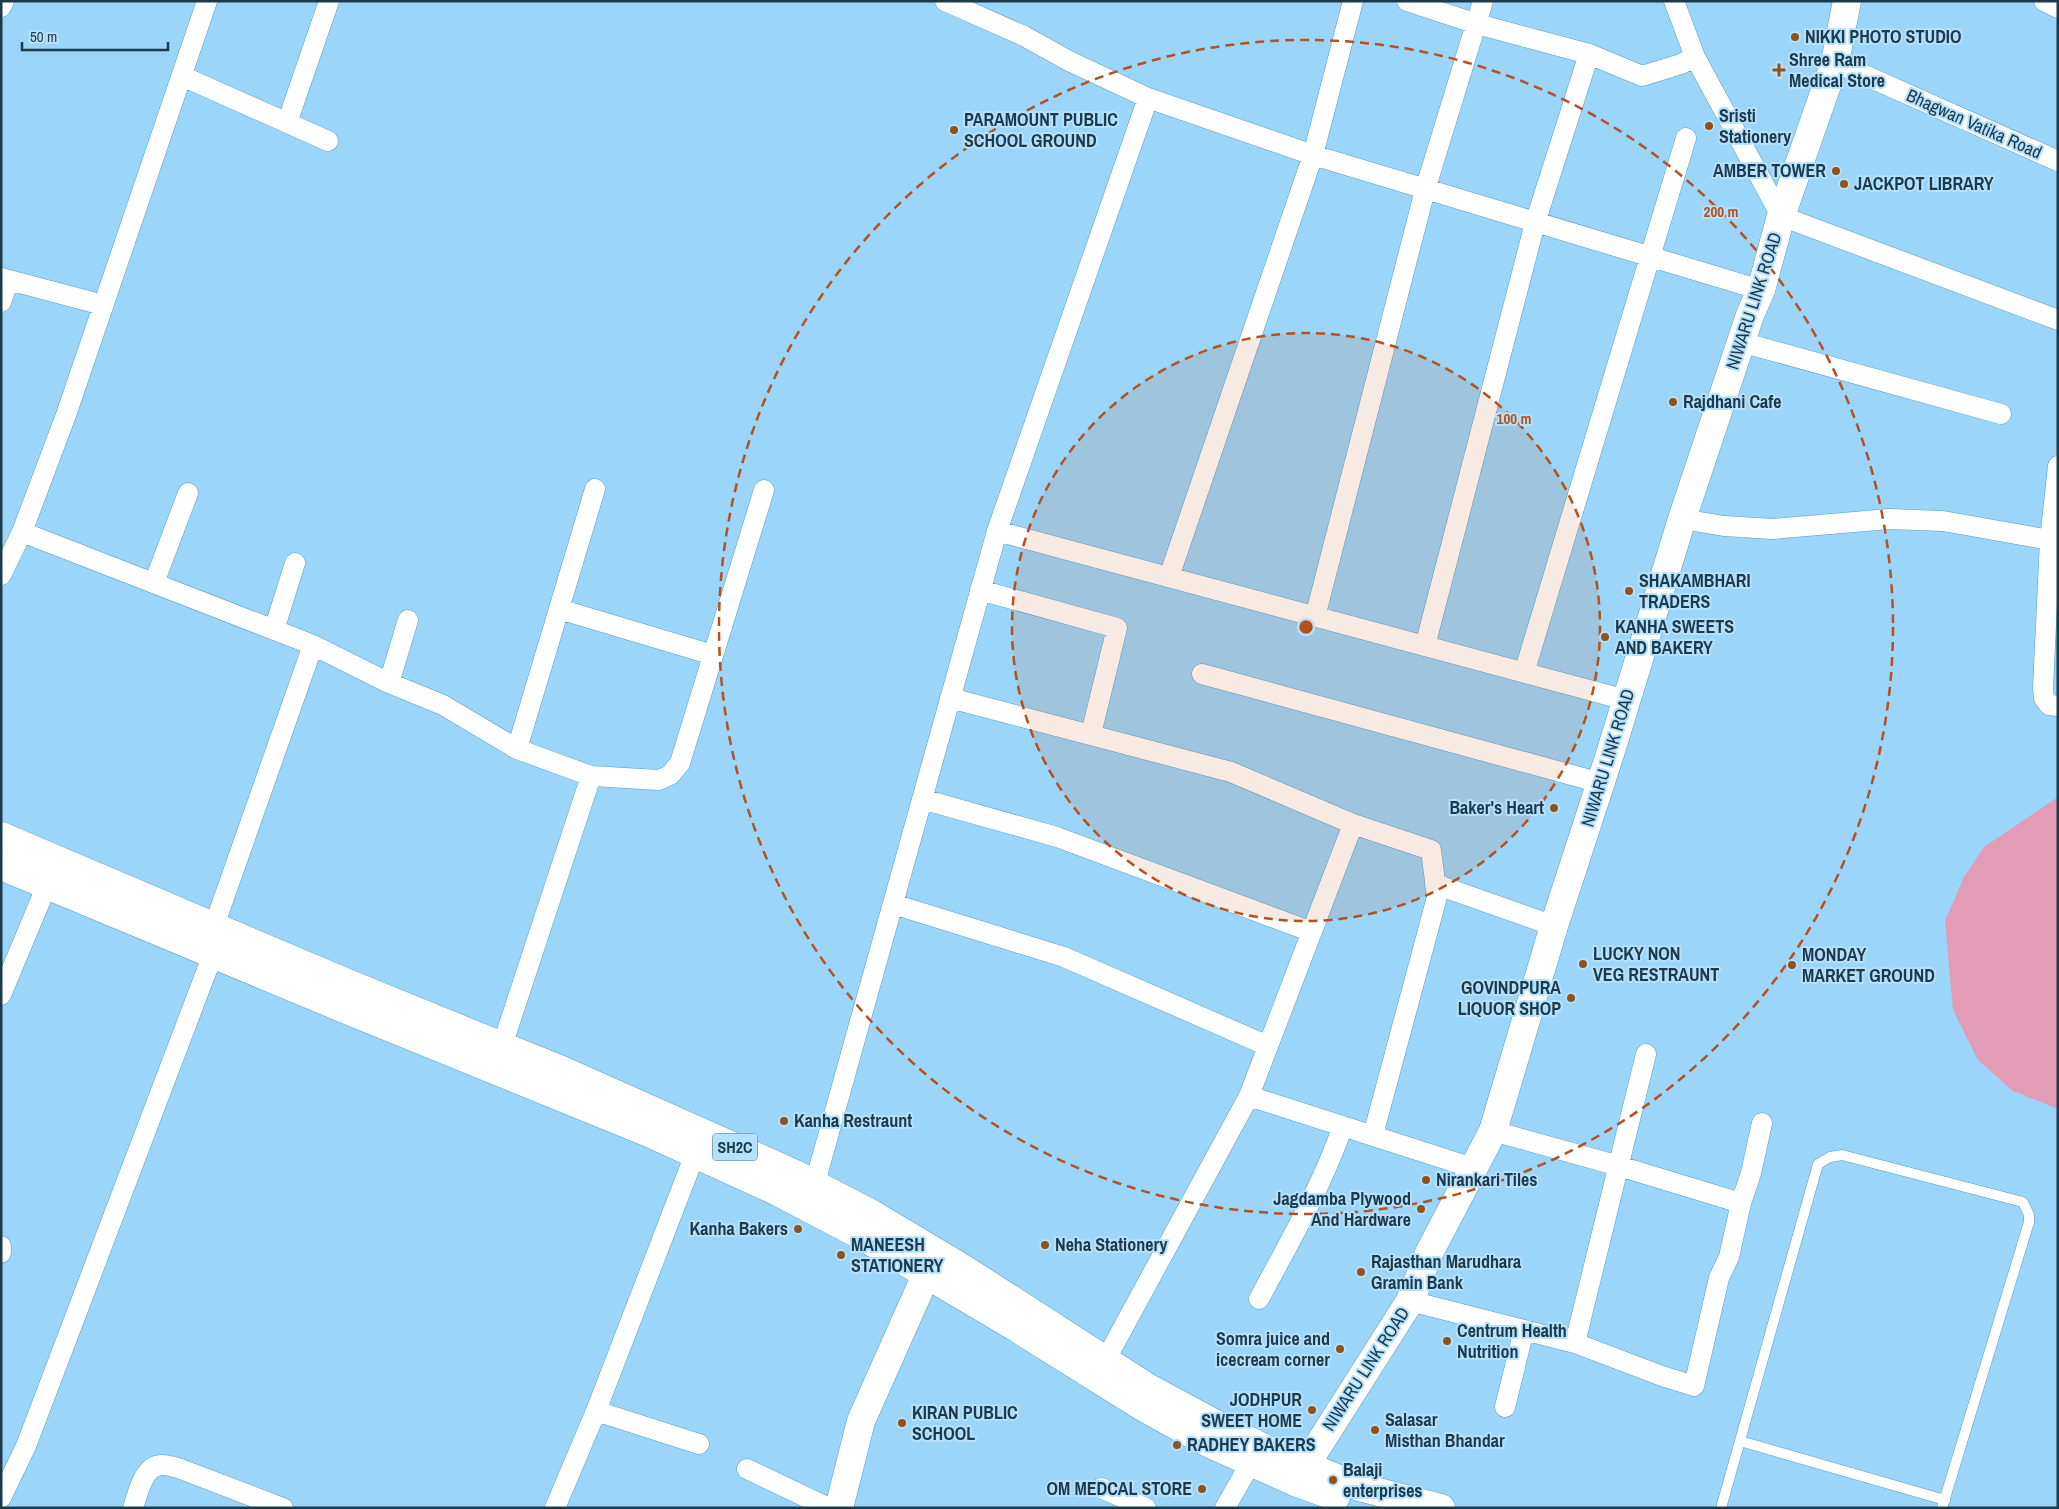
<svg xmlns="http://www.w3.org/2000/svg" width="2059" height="1509" font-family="'Archivo Narrow',sans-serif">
	<rect width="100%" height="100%" fill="#9bd5f9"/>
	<path fill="#e39cb6" d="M2058 797V1109L2013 1091 1978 1060 1953 1010 1945 921 1964 877 1984 847Z"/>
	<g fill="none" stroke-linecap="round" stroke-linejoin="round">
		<g stroke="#539dc8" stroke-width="11">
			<path id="lane" d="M1740 1441 1945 1500
				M1721 1508 1818 1164 1830 1157 1842 1155 2023 1202 2029 1215V1222L1942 1508"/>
		</g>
		<g stroke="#539dc8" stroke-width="21">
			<path id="street" d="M945 1 1024 36 1069 61 1148 98 1313 155 1761 290
				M1407 1 1477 24 1589 54 1642 76 1681 64 1695 57
				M1674 1 1695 57 1781 216 2058 320
				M2044 1 2058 8
				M1 7 4 1
				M1835 62 2058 161
				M182 76 328 141
				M287 123 329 1
				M1 278 103 305
				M1 302 9 280
				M1741 342 2001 414
				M2058 466 2050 540 2043 688 2044 698 2049 705 2058 706
				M595 489 517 749 591 776 659 780 670 775 680 763 764 490
				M1682 519 1724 526 1773 529 1889 519 1943 521 2050 540
				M997 531 1626 700
				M22 532 313 645 389 683 443 705 517 749
				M1 575 22 532 66 415 207 1
				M1169 577 1313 155 1353 1
				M154 583 188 493
				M980 590 1117 628 1091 734
				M559 609 713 655
				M1315 617 1425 190 1483 1
				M274 630 295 563
				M1425 646 1535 223 1589 54
				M1524 673 1686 138
				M1202 674 1601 783
				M389 683 408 620
				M950 698 1231 772 1353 824 1431 850 1437 897 1373 1135
				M922 799 1057 837 1312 932
				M1435 884 1554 926
				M893 904 1064 957 1268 1046
				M214 926 313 645
				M1 995 47 885
				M502 1046 591 776
				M1249 1096 1473 1168
				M1493 1131 1619 1166 1741 1203 1751 1173 1762 1123
				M811 1197 997 531 1148 98
				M1 1246V1253
				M1259 1299C1290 1241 1321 1188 1343 1126
				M1410 1301 1575 1343 1662 1376 1694 1386 1719 1278 1729 1257 1741 1203
				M1575 1343 1646 1054
				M1099 1372 1249 1096 1353 824
				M1505 1407 1524 1330
				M596 1411 699 1444
				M747 1469 829 1508
				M1101 1488 1146 1508
				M1 1498 26 1446 213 954
				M133 1508C138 1494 143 1464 163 1465 168 1465 173 1467 178 1468L283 1508
				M555 1508 596 1411 695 1154
				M1225 1508 1258 1450"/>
		</g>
		<g stroke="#539dc8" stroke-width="29">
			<path id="secondary" d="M1295 1482 1410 1301 1429 1253 1493 1131 1554 926 1610 754 1682 519 1750 315 1761 290 1781 216 1835 62 1847 1
				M839 1508 861 1421 926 1275 940 1257"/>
		</g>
		<g stroke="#539dc8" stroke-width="29">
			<path id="primary" d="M1 836 352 985 564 1071 793 1173 872 1214 964 1269 1147 1387 1212 1422 1274 1453 1359 1487 1441 1508
				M1 866 342 1008 649 1133 778 1192 858 1234 1015 1327 1141 1406 1208 1443 1295 1482 1336 1497"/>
		</g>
		<use href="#lane" stroke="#fff" stroke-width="10"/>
		<use href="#street" stroke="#fff" stroke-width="20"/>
		<use href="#secondary" stroke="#fff" stroke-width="28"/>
		<use href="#primary" stroke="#fff" stroke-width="28"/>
	</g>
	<circle cx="1306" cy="627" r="294" fill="#b5511c" fill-opacity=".12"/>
	<g fill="none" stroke="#b5511c" stroke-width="2.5" stroke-dasharray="9 6">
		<circle cx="1306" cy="627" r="294"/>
		<circle cx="1306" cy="627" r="587"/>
	</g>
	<g fill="#91511b" stroke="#b5e1fc" stroke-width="2">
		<circle cx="1795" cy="37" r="5"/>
		<path d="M1776.5 62.5h5v5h5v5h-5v5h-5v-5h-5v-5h5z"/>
		<circle cx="1709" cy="126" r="5"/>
		<circle cx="954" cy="130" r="5"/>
		<circle cx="1836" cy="171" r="5"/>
		<circle cx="1844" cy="184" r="5"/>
		<circle cx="1673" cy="402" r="5"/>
		<circle cx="1629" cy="591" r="5"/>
		<circle cx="1605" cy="637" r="5"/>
		<circle cx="1554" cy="808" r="5"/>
		<circle cx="1583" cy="964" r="5"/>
		<circle cx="1792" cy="965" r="5"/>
		<circle cx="1571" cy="998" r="5"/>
		<circle cx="784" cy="1121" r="5"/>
		<circle cx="1426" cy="1180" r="5"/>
		<circle cx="1421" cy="1209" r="5"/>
		<circle cx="798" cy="1229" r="5"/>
		<circle cx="1045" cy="1245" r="5"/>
		<circle cx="841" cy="1255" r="5"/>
		<circle cx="1361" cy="1272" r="5"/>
		<circle cx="1447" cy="1341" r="5"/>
		<circle cx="1340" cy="1349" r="5"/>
		<circle cx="1312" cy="1410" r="5"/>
		<circle cx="902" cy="1423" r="5"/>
		<circle cx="1375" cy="1430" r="5"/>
		<circle cx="1177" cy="1445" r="5"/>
		<circle cx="1333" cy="1480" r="5"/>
		<circle cx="1202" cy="1489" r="5"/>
	</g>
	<g text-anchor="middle" stroke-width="4" stroke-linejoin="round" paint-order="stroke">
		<rect fill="#b5e1fc" stroke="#496c81" stroke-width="1" x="712.5" y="1133.5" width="45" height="27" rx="4"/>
		<g font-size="16" font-weight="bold" fill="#1b3a4c">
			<text x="735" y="1153">SH2C</text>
		</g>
		<g font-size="18" font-weight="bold" fill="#1b3a4c" stroke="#b5e1fc" text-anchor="start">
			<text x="1805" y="43">NIKKI PHOTO STUDIO</text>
			<text x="1789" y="66">Shree Ram<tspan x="1789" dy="21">Medical Store</tspan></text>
			<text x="1719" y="122">Sristi<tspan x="1719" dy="21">Stationery</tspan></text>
			<text x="964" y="126">PARAMOUNT PUBLIC<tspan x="964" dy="21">SCHOOL GROUND</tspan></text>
			<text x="1826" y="177" text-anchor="end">AMBER TOWER</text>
			<text x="1854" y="190">JACKPOT LIBRARY</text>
			<text x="1683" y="408">Rajdhani Cafe</text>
			<text x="1639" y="587">SHAKAMBHARI<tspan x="1639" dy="21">TRADERS</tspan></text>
			<text x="1615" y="633">KANHA SWEETS<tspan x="1615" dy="21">AND BAKERY</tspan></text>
			<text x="1544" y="814" text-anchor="end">Baker's Heart</text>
			<text x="1593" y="960">LUCKY NON<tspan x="1593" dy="21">VEG RESTRAUNT</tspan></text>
			<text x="1802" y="961">MONDAY<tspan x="1802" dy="21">MARKET GROUND</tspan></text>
			<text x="1561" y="994" text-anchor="end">GOVINDPURA<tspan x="1561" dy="21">LIQUOR SHOP</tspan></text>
			<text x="794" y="1127">Kanha Restraunt</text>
			<text x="1436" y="1186">Nirankari Tiles</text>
			<text x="1411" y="1205" text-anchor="end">Jagdamba Plywood<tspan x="1411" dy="21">And Hardware</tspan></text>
			<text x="788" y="1235" text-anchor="end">Kanha Bakers</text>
			<text x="851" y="1251">MANEESH<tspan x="851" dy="21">STATIONERY</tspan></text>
			<text x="1055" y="1251">Neha Stationery</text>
			<text x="1371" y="1268">Rajasthan Marudhara<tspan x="1371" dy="21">Gramin Bank</tspan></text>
			<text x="1457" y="1337">Centrum Health<tspan x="1457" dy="21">Nutrition</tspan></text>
			<text x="1330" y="1345" text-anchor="end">Somra juice and<tspan x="1330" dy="21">icecream corner</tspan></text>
			<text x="1302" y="1406" text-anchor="end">JODHPUR<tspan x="1302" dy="21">SWEET HOME</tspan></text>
			<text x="912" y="1419">KIRAN PUBLIC<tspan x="912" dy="21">SCHOOL</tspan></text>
			<text x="1385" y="1426">Salasar<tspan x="1385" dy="21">Misthan Bhandar</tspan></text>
			<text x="1187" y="1451">RADHEY BAKERS</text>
			<text x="1343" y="1476">Balaji<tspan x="1343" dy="21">enterprises</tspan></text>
			<text x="1192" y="1495" text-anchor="end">OM MEDCAL STORE</text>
		</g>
		<g font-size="18" fill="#1b3a4c" stroke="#b5e1fc">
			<text transform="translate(1974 124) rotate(24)" y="6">Bhagwan Vatika Road</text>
			<text transform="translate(1754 301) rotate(-72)" y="6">NIWARU LINK ROAD</text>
			<text transform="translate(1608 758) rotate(-73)" y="6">NIWARU LINK ROAD</text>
			<text transform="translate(1366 1369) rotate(-57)" y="6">NIWARU LINK ROAD</text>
		</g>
	</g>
	<circle cx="1306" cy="627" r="8" fill="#b5511c" stroke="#b5e1fc" stroke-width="2.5"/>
	<g font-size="15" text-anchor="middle" font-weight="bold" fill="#b5511c" stroke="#b5e1fc" stroke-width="4" stroke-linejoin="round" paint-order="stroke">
		<text x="1721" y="217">200 m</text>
		<text x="1514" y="424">100 m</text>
	</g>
	<rect width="2059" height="1509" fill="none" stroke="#1b3a4c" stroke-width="5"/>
	<path d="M22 42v8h146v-8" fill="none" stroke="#1b3a4c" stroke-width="2.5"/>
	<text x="30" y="42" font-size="15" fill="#1b3a4c" stroke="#b5e1fc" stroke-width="4" paint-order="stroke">50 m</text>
</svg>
